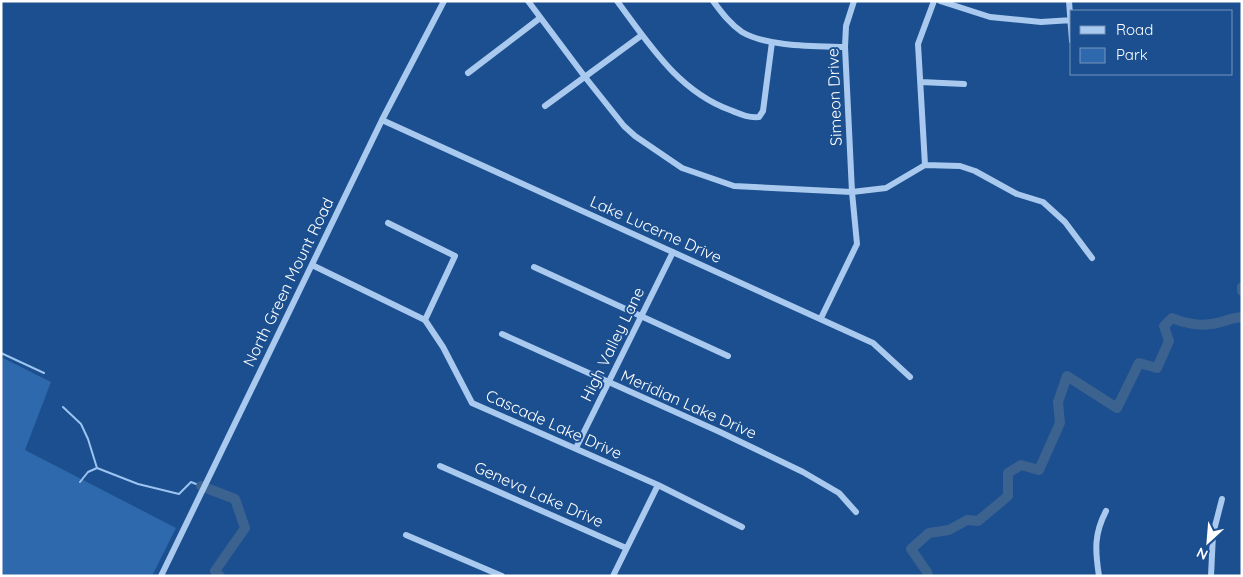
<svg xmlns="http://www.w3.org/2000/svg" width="1243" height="577" font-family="Quicksand,sans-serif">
	<rect width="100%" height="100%" fill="#1b4f8f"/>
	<path fill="#2e69ad" d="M1 357 51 382 25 450 176 528 152 576H1Z"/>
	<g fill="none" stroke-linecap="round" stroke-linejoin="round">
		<path stroke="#9cc4f0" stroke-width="2" d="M1 353 44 373
			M63 407 81 424 88 439 97 468
			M97 468 138 484 179 494 191 482 201 486
			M80 482 88 472 97 468"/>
		<path stroke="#3c6290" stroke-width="10" d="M1242 287V291
			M201 486 235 499 245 528 215 571 220 576
			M928 576 927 572 911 549 929 533 949 530 967 520 978 521 1008 496V473L1021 465 1039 470 1060 423 1058 402 1067 376 1117 408 1139 363 1157 368 1169 341 1164 326 1172 318C1183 323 1199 326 1211 324 1222 323 1230 318 1242 317"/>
		<path stroke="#a9c9ee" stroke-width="6" d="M528 1 585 77 624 126 635 136 682 168 734 186 852 192 886 188 925 165 960 166 975 171 1017 194 1043 202 1065 222 1092 258
			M617 1C649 44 678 91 730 110 740 114 748 118 759 117L763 111 772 42
			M713 1C722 13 730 24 742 32 767 47 816 46 845 47
			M940 1 990 17 1041 22 1072 20
			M1069 1 1072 41
			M468 73 540 18
			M921 82 964 84
			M545 106 642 35
			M382 120 873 343 910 377
			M925 165 918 44 934 1
			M388 223 455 256 425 320
			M312 265 425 320 443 347 472 403 658 485 613 576
			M534 267 728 356
			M821 318 857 244 852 192 845 47 846 26 854 1
			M502 334 720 432 803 472 839 493 856 512
			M576 448 673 252
			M440 466 626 548
			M658 485 742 527
			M406 535 502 576
			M161 576 382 120 444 1
			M1099 576C1095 550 1094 534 1106 511
			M1211 576 1213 534 1222 499"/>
	</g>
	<g text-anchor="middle" stroke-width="4" stroke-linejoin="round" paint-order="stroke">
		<g font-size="16" fill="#fff" stroke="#1b4f8f">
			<text transform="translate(834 97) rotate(-92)" y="6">Simeon Drive</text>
			<text transform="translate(656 229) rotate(24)" y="6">Lake Lucerne Drive</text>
			<text transform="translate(288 282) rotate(-64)" y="6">North Green Mount Road</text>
			<text transform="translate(612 344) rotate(-64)" y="6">High Valley Lane</text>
			<text transform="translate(689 404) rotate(24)" y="6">Meridian Lake Drive</text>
			<text transform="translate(554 424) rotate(24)" y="6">Cascade Lake Drive</text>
			<text transform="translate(539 494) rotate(24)" y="6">Geneva Lake Drive</text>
		</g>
	</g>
	<rect width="1243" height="577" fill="none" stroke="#ffffff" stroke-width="5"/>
	<rect x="1070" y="10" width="162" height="65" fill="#1b4f8f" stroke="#7695bc"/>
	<rect x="1080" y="26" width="25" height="8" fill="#a9c9ee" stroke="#7695bc"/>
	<text x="1116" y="35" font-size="15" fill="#ffffff">Road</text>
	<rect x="1080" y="48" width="25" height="15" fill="#2e69ad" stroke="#7695bc"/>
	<text x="1116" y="60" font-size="15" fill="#ffffff">Park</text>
	<g transform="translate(1208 542) rotate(206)" stroke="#1b4f8f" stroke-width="4" paint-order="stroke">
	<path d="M0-4L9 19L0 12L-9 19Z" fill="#ffffff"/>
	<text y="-8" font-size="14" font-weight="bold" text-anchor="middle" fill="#ffffff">N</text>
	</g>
</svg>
